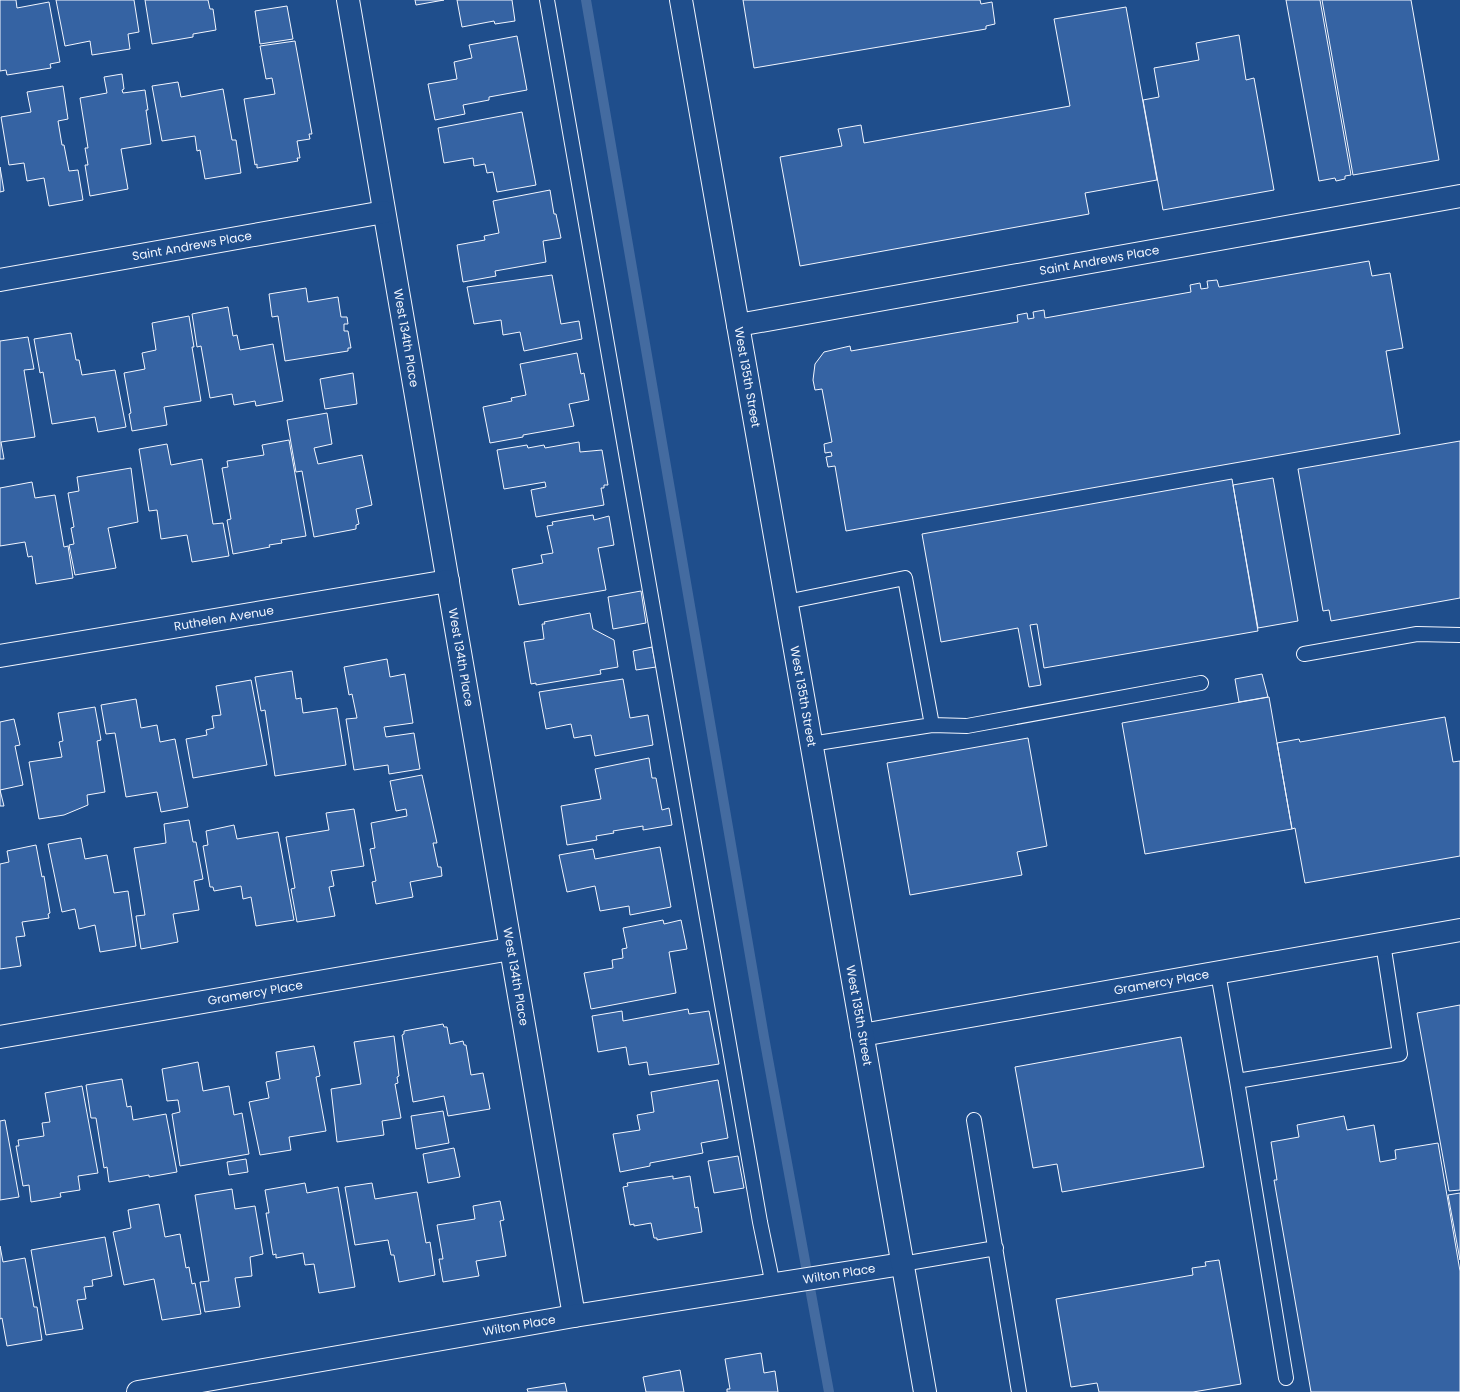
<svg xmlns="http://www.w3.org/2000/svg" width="1460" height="1392" font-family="Poppins,sans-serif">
	<rect width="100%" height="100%" fill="#1f4e8c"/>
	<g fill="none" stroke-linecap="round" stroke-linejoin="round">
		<path stroke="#446ba0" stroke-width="10" d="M586 0 764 1037 829 1392"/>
	</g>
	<path fill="#3563a3" stroke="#f2f6ff" d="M0 0H16L17 8 49 2 60 62 50 64 51 68 7 75 6 70 0 71Z
		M56 0H134L139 32 128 34 130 49 92 55 90 41 65 46Z
		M145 0H208L210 9H213L216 30 193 34V37L152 44Z
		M415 0H444L416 5Z
		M457 0H512L515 21 495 24 494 21 462 27Z
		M743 0H980L981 4 992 2 995 24 986 26V29L754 68Z
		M1286 0H1320L1351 175 1345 176V179L1336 181 1335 178 1319 181Z
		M1322 0H1411L1439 160 1353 175Z
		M287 6 293 39 260 44 255 11Z
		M1126 7 1157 180 1085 193 1089 214 800 266 780 157 842 146 838 129 861 125 864 143 1070 106 1054 19Z
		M1239 35 1246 80 1254 78 1274 190 1163 210 1143 100 1159 97 1154 68 1199 60 1196 43Z
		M517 36 527 90 489 97V100L463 105 465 114 435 120 428 84 457 79 454 62 472 58 469 45Z
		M295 41 312 134H309L310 139 297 141 300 158H297L298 161 257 168V164L255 165 244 99 275 94 272 78 266 79 260 46Z
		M122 74 124 89 122 90 123 93 145 90 148 110H146L151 144 121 149 128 189 90 196 85 165H88L85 148H88L80 98 107 93 104 77Z
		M178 82 181 97 223 89 232 140H236L241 173 205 179 200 150 197 151 195 136 162 141 152 86Z
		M63 86 68 119 58 121 62 145H64L69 171 78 170 83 200 49 206 44 178 27 181 24 163 9 165 1 117 31 112 27 92Z
		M522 112 536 185 497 192 493 172 487 173 485 164 474 166 473 158 444 163 438 128Z
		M0 167 4 191 0 192Z
		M550 190 554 214H556L561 238 543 241 546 262 495 271 496 276 463 282 457 245 485 240 484 236 499 233 493 201Z
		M1369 261 1372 276 1390 273 1403 348 1386 351 1400 434 846 531 835 466 828 467 826 457 832 456 831 452 825 453 824 444 832 442 822 389 815 390 813 380 815 364 824 352 850 346 851 351 1018 322 1017 315 1027 313 1028 319 1034 318 1033 312 1044 310 1045 318 1191 292 1190 285 1200 283 1201 289 1208 288 1207 281 1217 280 1219 287Z
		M552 275 561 324 579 321 582 339 524 351 520 332 503 335 501 320 474 324 467 287Z
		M306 288 308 302 338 297 341 317H347L348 324H344V331H348L351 348H348V351L285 361 278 316 272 317 269 294Z
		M228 307 233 336 237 335 240 350 273 344 283 401 256 406 255 401 234 405 232 394 210 398 201 346 197 347 192 314Z
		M189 316 194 347H192L201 401 164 407 167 425 132 431 129 414 131 413 124 373 145 369 142 353 156 350 152 323Z
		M71 333 76 360H79L82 375 115 370 126 427 98 432 95 417 52 424 43 372 40 373 34 339Z
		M28 337 34 369 24 370 35 437 1 442 4 459H0V341Z
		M577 353 581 374 584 373 589 400 569 404 574 426 523 435V437L490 443 483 407 512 401 511 398 526 395 520 364Z
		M353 373 357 404 325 409 320 379Z
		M327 413 332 444 314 448 318 464 362 455 372 505 356 509 359 524 356 525V529L314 537 302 471 296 472 287 420Z
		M289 440 306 536 281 540 282 543 269 545 270 547 233 554 227 520 231 519 222 468 228 467 227 461 264 455 262 445Z
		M1460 441V598L1331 621 1329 610 1323 611 1298 469Z
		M579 442 580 452 602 450 608 485H604V488H601L604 505 536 517 531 490 546 487 545 482 504 489 497 450 527 445 528 448 544 445 545 448Z
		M167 444 171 465 202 459 213 524 223 523 229 556 192 562 187 535 161 539 157 510 149 511 139 449Z
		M131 468 138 522 108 528 116 568 75 575 69 545 74 544 71 528 74 527 68 493 79 491 77 477Z
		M1273 478 1298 621 1258 628 1233 485Z
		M1232 479 1258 631 1044 668 1037 624 1030 625 1041 685 1029 687 1018 628 941 642 922 534Z
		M32 482 35 498 55 495 64 547 68 546 73 578 36 584 32 556 28 557 25 542 0 546V488Z
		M593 515 594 520 609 516 614 545 598 548 606 590 519 605 512 569 543 563 541 555 553 553 547 526 553 525 552 522Z
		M641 591 646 623 613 629 608 597Z
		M590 613 593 629 614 640 618 667 600 670 601 674 536 685V683L531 684 524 642 544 639 542 624H545L544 622Z
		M652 647 656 667 636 670 633 651Z
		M387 659 390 677 405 674 413 723 384 727 386 737 414 733 420 769 389 774 388 765 354 770 346 719 357 718 352 694 349 695 344 667Z
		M292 671 296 699 301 698 303 713 337 708 346 765 275 776 265 710 261 711 255 677Z
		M1262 674 1268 697 1239 702 1235 679Z
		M623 679 630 718 648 715 653 745 595 756 591 735 574 738 571 724 546 729 539 692Z
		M251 680 267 765 193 778 186 739 207 735 206 730 214 728 212 716 221 715 216 686Z
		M1269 697 1292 829 1145 854 1122 723Z
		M136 699 141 728 157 725 160 742 175 739 188 807 161 812 157 792 126 797 115 733 106 734 101 705Z
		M95 707 101 740 97 741 105 792 87 795 88 805 64 815 39 819 29 762 62 757 59 742 63 741 58 713Z
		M1445 717 1453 762 1460 761V856L1305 883 1295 828 1292 829 1277 743 1299 739 1300 742Z
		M14 719 20 745 15 746 23 785 0 790 4 806H0V722Z
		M1028 738 1047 846 1017 852 1022 875 910 895 887 763Z
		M649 758 652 778H656L662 810 669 808 672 825 643 830V826L613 831 614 833 596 836 597 840 567 845 561 806 601 799 595 769Z
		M422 775 437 843H433L438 867H441L442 876 410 882 413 897 376 904 372 882 376 881 370 849 375 848 371 823 407 816 406 809 396 811 390 781Z
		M354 809 364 866 331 871 334 886 329 887 335 916 297 922 291 889 295 888 286 837 329 830 326 813Z
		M189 820 193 842H196L203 879 194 881 199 910 173 914 178 942 141 949 136 916 145 915 134 848 166 843 164 824Z
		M234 825 237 839 278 832 294 920 256 926 251 897 243 899 241 886 214 891 213 887H210L203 846 208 845 206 831Z
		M81 838 85 859 107 855 114 893 128 891 136 946 100 952 95 925 79 929 75 909 62 912 48 844Z
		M36 845 42 877 44 876 50 913 48 914 49 918 22 922 25 936 16 937 21 966 0 969V864L9 862 7 851Z
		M660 847 671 907 630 915 629 906 600 911 595 886 567 892 559 855 593 849 595 859Z
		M663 920 664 924 681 920 687 949 669 952 676 993 591 1009 584 973 613 968 612 960 623 958 622 949 627 948 623 928Z
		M1460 1005V1190L1449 1191 1417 1013Z
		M688 1009 689 1014 709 1011 719 1064 649 1075 647 1062 629 1065 626 1047 598 1052 592 1016 622 1011 623 1021Z
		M443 1024 444 1027H447L450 1044 463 1041 464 1045H466L471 1075 483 1073 490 1109 448 1116 444 1096 413 1102 402 1035 404 1034V1031Z
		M394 1036 399 1076 397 1077 398 1083 395 1084 401 1118 382 1121 384 1135 337 1142 331 1089 361 1084 354 1042Z
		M1181 1037 1204 1167 1062 1192 1057 1164 1033 1168 1015 1067Z
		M314 1046 320 1076 316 1077 326 1131 289 1137 291 1150 260 1155 249 1102 269 1098 266 1082 280 1079 276 1052Z
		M198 1062 203 1091 229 1086 234 1115 242 1113 249 1154 180 1166 172 1114 180 1112 178 1100 167 1101 162 1069Z
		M122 1079 127 1107 131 1106 133 1120 166 1114 177 1172 149 1177V1175L109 1182 107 1167 104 1168 96 1118H91L86 1085Z
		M718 1080 728 1138 701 1143 703 1153 650 1163V1166L620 1172 613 1134 640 1130 637 1115 654 1112 651 1092Z
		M82 1086 98 1173 78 1176 80 1190 60 1193 61 1197 31 1202 29 1185 23 1186 16 1146H19L18 1140 44 1136 42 1123 50 1122 45 1093Z
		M443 1111 449 1143 416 1149 411 1116Z
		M1344 1116 1347 1130 1374 1125 1380 1162 1396 1159 1395 1150 1438 1143 1460 1271V1392H1311L1274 1180H1277L1271 1142 1299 1137 1297 1125Z
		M5 1120 19 1197 0 1200V1121Z
		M454 1148 460 1177 428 1183 423 1154Z
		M738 1156 744 1188 714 1193 708 1161Z
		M246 1159 248 1172 229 1175 227 1162Z
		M673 1176V1179L690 1176 695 1208 698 1207 702 1232 657 1240V1238H654L651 1223 634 1226V1224L630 1225 623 1187 628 1186 627 1183Z
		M305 1183 307 1193 338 1187 355 1287 319 1293 314 1264 305 1265 303 1253 276 1258V1254L273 1255 266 1213H269L265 1190Z
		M372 1183 375 1199 417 1192 426 1243 430 1242 435 1275 399 1282 394 1255H391L388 1240 355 1245 345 1187Z
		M232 1189 235 1209 255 1206 263 1254 250 1257 252 1276 235 1278 240 1307 205 1312 200 1282 209 1281 195 1195Z
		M1460 1193V1260L1448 1195Z
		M500 1201 504 1220 500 1221 506 1256 476 1261 479 1276 443 1282 439 1259H443L437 1225 475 1219 473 1206Z
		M159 1204 165 1237 180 1234 186 1268 189 1267 192 1284 195 1283 201 1314 162 1320 154 1279 124 1285 113 1232 131 1228 128 1210Z
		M105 1237 112 1276 92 1280 93 1286 84 1287 86 1299 77 1300 83 1329 46 1335 31 1250Z
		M0 1246 3 1262 25 1258 34 1307H37L42 1340 7 1346 2 1318 0 1319Z
		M1219 1260 1241 1384 1193 1392H1099L1097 1383 1071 1387 1056 1299 1193 1275 1192 1268 1206 1266 1205 1262Z
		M761 1353 764 1373 775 1371 778 1392H727V1389H730L725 1359Z
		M680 1370 684 1392H646L643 1377Z
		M565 1383 567 1392H528L527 1389Z"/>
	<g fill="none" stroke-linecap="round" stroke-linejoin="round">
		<g stroke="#f2f6ff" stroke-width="16">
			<path id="lane" d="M547 0 760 1222 773 1285
				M786 602 905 578 932 725 811 744
				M1304 654 1417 634 1460 635
				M932 725 967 726 1201 683
				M1218 973 1237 1081 1400 1054 1383 943
				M1237 1081 1286 1378
				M974 1120 1019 1392
				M902 1264 996 1248"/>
		</g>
		<g stroke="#f2f6ff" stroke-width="24">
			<g id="street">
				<path id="s1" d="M348 0 574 1316"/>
				<path id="s2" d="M0 280 384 212"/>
				<path id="s3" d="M738 325 1460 196"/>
				<path id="s4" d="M0 656 448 581"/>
				<path id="s5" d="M862 1035 1460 930"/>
				<path id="s6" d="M0 1037 510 949"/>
				<path id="s7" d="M138 1392 574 1316 902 1264"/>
			</g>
		</g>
		<g stroke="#f2f6ff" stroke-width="24">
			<g id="secondary">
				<path id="s8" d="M681 0 925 1392"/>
			</g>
		</g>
		<use href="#lane" stroke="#1f4e8c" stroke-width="14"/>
		<use href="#street" stroke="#1f4e8c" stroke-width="22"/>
		<use href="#secondary" stroke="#1f4e8c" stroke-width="22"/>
	</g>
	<g text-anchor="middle" stroke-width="3" stroke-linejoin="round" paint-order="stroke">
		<g font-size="12" fill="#f2f6ff" stroke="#1f4e8c">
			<text dy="4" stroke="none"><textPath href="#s2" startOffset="195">Saint Andrews Place</textPath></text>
			<text dy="4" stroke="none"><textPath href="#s3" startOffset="367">Saint Andrews Place</textPath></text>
			<text dy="4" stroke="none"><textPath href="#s1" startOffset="343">West 134th Place</textPath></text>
			<text dy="4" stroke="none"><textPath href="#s8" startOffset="383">West 135th Street</textPath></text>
			<text dy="4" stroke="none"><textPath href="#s4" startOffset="227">Ruthelen Avenue</textPath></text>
			<text dy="4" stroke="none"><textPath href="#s1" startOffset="667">West 134th Place</textPath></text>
			<text dy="4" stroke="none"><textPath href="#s8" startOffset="707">West 135th Street</textPath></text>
			<text dy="4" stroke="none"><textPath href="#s1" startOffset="991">West 134th Place</textPath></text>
			<text dy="4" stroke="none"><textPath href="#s5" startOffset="304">Gramercy Place</textPath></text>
			<text dy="4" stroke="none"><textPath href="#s6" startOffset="259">Gramercy Place</textPath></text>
			<text dy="4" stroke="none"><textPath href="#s8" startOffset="1031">West 135th Street</textPath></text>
			<text dy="4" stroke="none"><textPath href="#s7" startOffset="711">Wilton Place</textPath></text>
			<text dy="4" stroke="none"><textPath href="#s7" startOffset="387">Wilton Place</textPath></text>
		</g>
	</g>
</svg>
